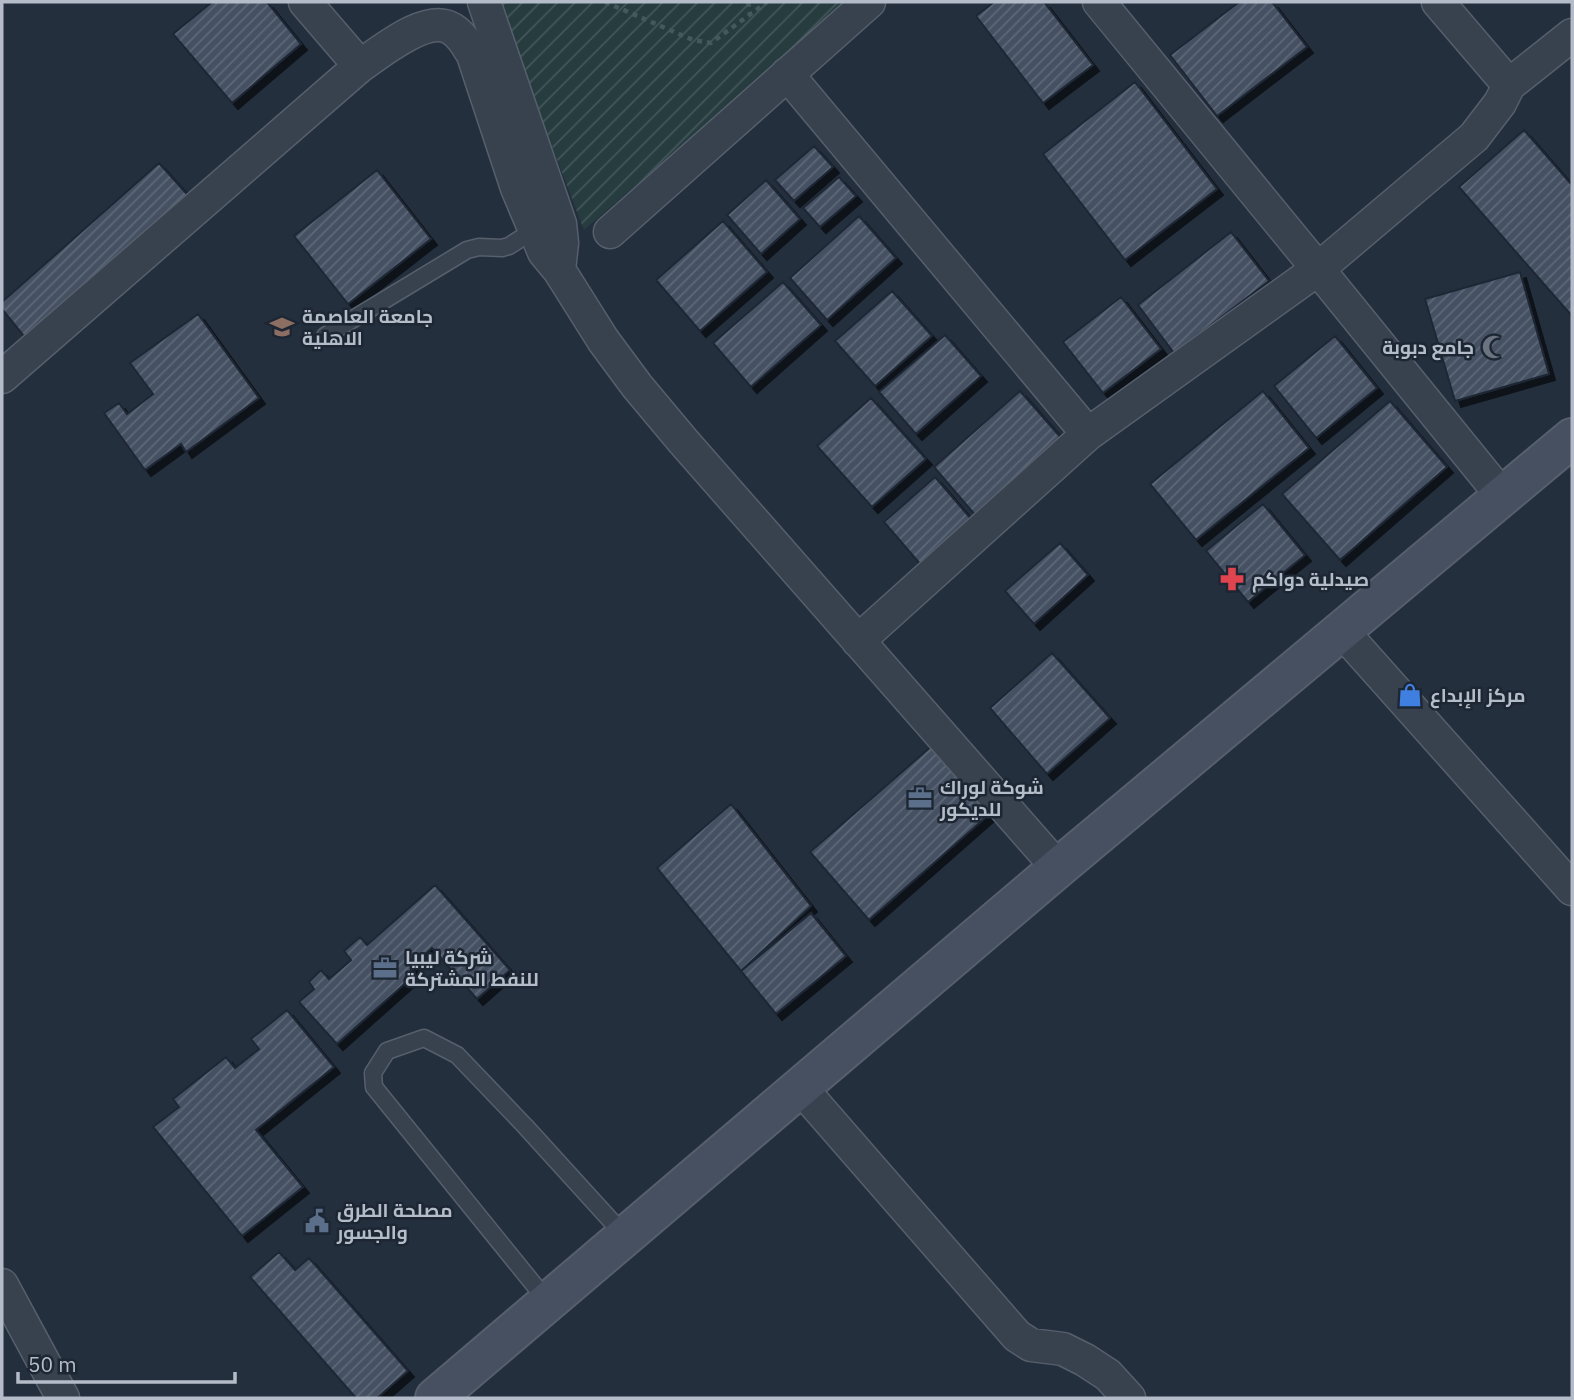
<svg xmlns="http://www.w3.org/2000/svg" width="1574" height="1400" font-family="'IBM Plex Sans',Cairo,sans-serif">
	<defs>
		<pattern id="garden-furrows" width="10" height="10" patternUnits="userSpaceOnUse" patternTransform="scale(1.75)"><rect width="10" height="10" fill="#263c3f"/><path d="M-1 1l2-2M0 10L10 0M9 11l2-2" fill="none" stroke="#435659"/></pattern>
		<pattern id="building-hatch" width="6" height="6" patternUnits="userSpaceOnUse" patternTransform="scale(1.75)"><rect width="6" height="6" fill="#455162"/><path d="M-1 1l2-2M0 6l6-6M5 7l2-2" fill="none" stroke="#5d6877"/></pattern>
		<filter id="shadow"><feDropShadow dx="6" dy="6" stdDeviation="0" flood-color="#0009"/></filter>
	</defs>
	<rect width="100%" height="100%" fill="#242f3e"/>
	<path fill="url(#garden-furrows)" d="M497 2H849L584 230Z"/>
	<path fill="url(#building-hatch)" stroke="#1f2835" stroke-width="2" filter="url(#shadow)" d="M212 2H267L301 44 232 103 173 34Z
		M994 2H1044L1093 65 1043 103 976 16Z
		M1239 2H1272L1307 47 1217 116 1170 55Z
		M1135 82 1217 189 1125 260 1043 154Z
		M1524 130 1572 185V316L1459 187Z
		M814 146 833 167 794 201 775 180Z
		M159 163 194 202 31 345 2 309V302Z
		M377 170 431 239 348 304 294 236Z
		M839 177 856 196 820 227 803 208Z
		M766 180 800 219 761 254 727 215Z
		M859 216 896 258 827 320 790 278Z
		M723 221 767 272 700 331 656 280Z
		M1231 232 1269 281 1174 353 1138 305Z
		M1520 272 1549 374 1455 401 1425 299Z
		M783 282 821 325 751 387 713 343Z
		M892 291 932 336 875 386 835 341Z
		M1121 297 1161 349 1103 393 1063 342Z
		M198 314 259 398 186 452 181 444 145 470 104 413 119 403 127 414 153 394 130 363Z
		M945 335 981 376 916 434 879 392Z
		M1335 336 1377 388 1316 438 1274 386Z
		M1020 391 1063 440 976 516 934 467Z
		M1263 391 1309 448 1196 540 1150 484Z
		M871 398 926 459 872 507 817 446Z
		M1390 401 1447 467 1340 560 1282 494Z
		M935 477 972 520 921 565 884 522Z
		M1263 504 1305 555 1248 602 1206 551Z
		M1060 543 1088 575 1034 624 1005 591Z
		M1052 653 1110 718 1047 774 990 708Z
		M934 744 993 811 869 920 810 852Z
		M731 804 811 906 741 971 657 868Z
		M435 885 510 970 477 999 432 948 412 966 409 980 337 1044 299 1002 314 989 309 982 321 970 329 979 351 960 344 951 360 937 367 945Z
		M811 913 846 956 776 1014 741 971Z
		M287 1010 334 1067 256 1130 303 1187 242 1236 153 1127 179 1107 173 1099 226 1057 235 1068 259 1049 251 1039Z
		M279 1252 295 1270 309 1258 408 1371 377 1398H356L250 1277Z"/>
	<g fill="none" stroke-linecap="round" stroke-linejoin="round">
		<g stroke="#565f6c" stroke-width="19">
			<path id="lane" d="M325 336 467 250 479 247 502 248 509 246 534 230
				M548 1302 374 1087 373 1073 387 1051 424 1038 457 1055 525 1126 625 1236"/>
		</g>
		<g stroke="#565f6c" stroke-width="35">
			<path id="street" d="M305 2 360 66
				M484 2 560 224 562 243 559 270
				M1099 2 1318 269 1474 137 1500 103 1509 85 1438 2
				M787 74 1088 434
				M1509 85 1572 35
				M610 232 869 2
				M2 377 360 66C381 52 427 13 452 29 462 35 467 45 473 55L517 188 544 252 559 270 603 340 637 386 683 441 1058 868
				M1342 631 1572 889
				M858 641 1088 434 1318 269 1503 497
				M800 1087 1017 1336 1031 1345 1063 1349 1085 1360 1108 1375 1129 1398
				M2 1285 63 1398"/>
		</g>
		<g stroke="#565f6c" stroke-width="42">
			<path id="secondary" d="M435 1398 1058 868 1572 438"/>
		</g>
		<path stroke="#44595c" stroke-width="4.5" stroke-dasharray="5 5" stroke-linecap="butt" d="M605 2 693 40 711 43 767 2
			M748 2 750 14"/>
		<use href="#lane" stroke="#38414e" stroke-width="16"/>
		<use href="#street" stroke="#38414e" stroke-width="32"/>
		<use href="#secondary" stroke="#465061" stroke-width="38"/>
	</g>
	<defs>
		<g id="university-bare" transform="scale(1.89)"><path d="M0-5L7-2L0 1L-7-2ZM-4 1L0 2.5L4 1V4Q0 6-4 4Z" fill="#8d6e63" stroke="#1d2633" stroke-width="2.5" paint-order="stroke"/></g>
		<g id="mosque-bare" transform="scale(1.89)"><path d="M3.5-4.9A6 6 0 1 0 3.5 4.9A5 5 0 1 1 3.5-4.9Z" fill="#6b7280" stroke="#1d2633" stroke-width="2.5" paint-order="stroke"/></g>
		<g id="pharmacy-bare" transform="scale(1.89)"><path d="M-2-6h4v4h4v4h-4v4h-4v-4h-4v-4h4Z" fill="#e0444e" stroke="#1d2633" stroke-width="2.5" paint-order="stroke"/></g>
		<g id="shop-bare" transform="scale(1.89)"><path d="M-5-2.5h2.3a2.7 3.5 0 0 1 5.4 0H5L5.5 6h-11ZM-1.5-2.5h3a1.5 2.3 0 0 0-3 0Z" fill="#3f7fe0" stroke="#1d2633" stroke-width="2.5" paint-order="stroke"/></g>
		<g id="office-bare" transform="scale(1.89)"><path d="M-6-3h4V-5.5h4V-3h4V5H-6ZM-1-4.5V-3h2v-1.5ZM-6 0V1H6V0Z" fill="#5c6f8a" stroke="#1d2633" stroke-width="2.5" paint-order="stroke"/></g>
		<g id="civic-bare" transform="scale(1.89)"><path d="M-.6-6.5H3V-4.5H.6V-3L4-1V1h2V6H-6V1h2V-1L-.6-3ZM-1.2 2.5V6h2.4V2.5Z" fill="#5c6f8a" stroke="#1d2633" stroke-width="2.5" paint-order="stroke"/></g>
	</defs>
	<g fill-rule="evenodd">
		<use href="#university-bare" x="282" y="327"/>
		<use href="#mosque-bare" x="1494" y="347"/>
		<use href="#pharmacy-bare" x="1232" y="579"/>
		<use href="#shop-bare" x="1410" y="695"/>
		<use href="#office-bare" x="920" y="798"/>
		<use href="#office-bare" x="385" y="968"/>
		<use href="#civic-bare" x="317" y="1221"/>
	</g>
	<g text-anchor="middle" stroke-width="5" stroke-linejoin="round" paint-order="stroke">
		<g font-size="19" font-weight="bold" fill="#b4bcc9" stroke="#1d2633" text-anchor="start">
			<text x="302" y="323">جامعة العاصمة<tspan x="302" dy="22">الاهلية</tspan></text>
			<text x="1474" y="354" text-anchor="end">جامع دبوبة</text>
			<text x="1252" y="586">صيدلية دواكم</text>
			<text x="1430" y="702">مركز الإبداع</text>
			<text x="940" y="794">شوكة لوراك<tspan x="940" dy="22">للديكور</tspan></text>
			<text x="405" y="964">شركة ليبيا<tspan x="405" dy="22">للنفط المشتركة</tspan></text>
			<text x="337" y="1217">مصلحة الطرق<tspan x="337" dy="22">والجسور</tspan></text>
		</g>
	</g>
	<rect width="1574" height="1400" fill="none" stroke="#b4bcc9" stroke-width="7"/>
	<path d="M18 1372v10h217v-10" fill="none" stroke="#b4bcc9" stroke-width="3.5"/>
	<text x="28" y="1372" font-size="21" fill="#b4bcc9" stroke="#1d2633" stroke-width="5" paint-order="stroke">50 m</text>
</svg>
